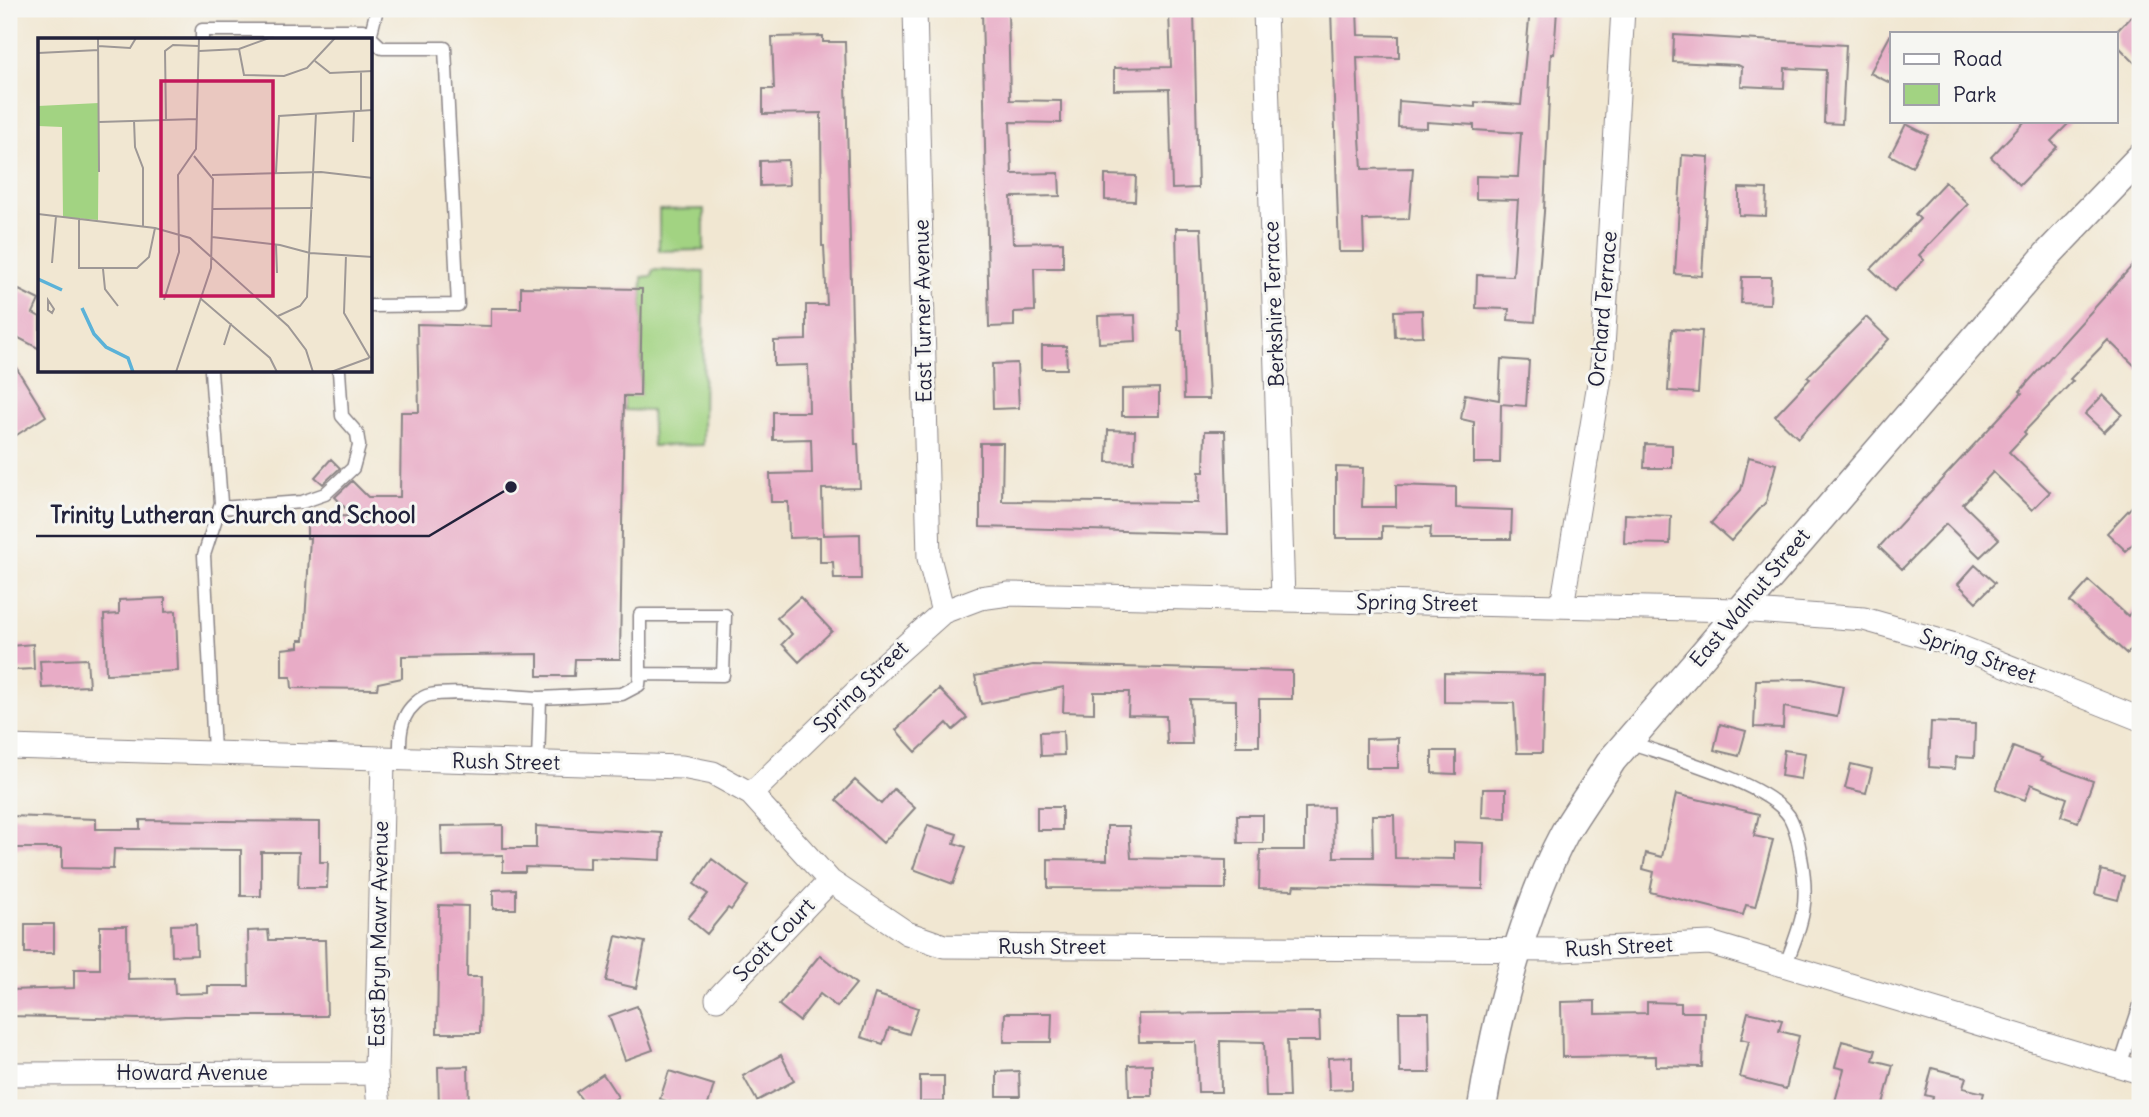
<svg xmlns="http://www.w3.org/2000/svg" width="2149" height="1117" font-family="Delius,sans-serif">
	<rect width="100%" height="100%" fill="#f6f6f2"/>
	<filter id="ink" filterUnits="userSpaceOnUse"><feTurbulence type="fractalNoise" baseFrequency=".0143" numOctaves="2"/><feDisplacementMap in="SourceGraphic" scale="14" xChannelSelector="R" yChannelSelector="G"/><feConvolveMatrix kernelMatrix="1 2 1 2 8 2 1 2 1" color-interpolation-filters="sRGB"/></filter>
	<filter id="wash" filterUnits="userSpaceOnUse"><feTurbulence type="fractalNoise" baseFrequency=".00686" numOctaves="4" result="noise"/><feDisplacementMap in="SourceGraphic" scale="28" xChannelSelector="R" yChannelSelector="G"/><feGaussianBlur stdDeviation="1.57" result="paint"/><feColorMatrix in="noise" values="0 0 0 0 0 0 0 0 0 0 0 0 0 0 0 0 0 1.4 0 .05"/><feComposite in="paint" operator="in"/></filter>
	<g filter="url(#wash)">
		<rect width="100%" height="100%" fill="#f1e7d2"/>
		<path fill="#a2d382" stroke="#627a5e" stroke-width="2" d="M704 209V250L659 251V210Z
			M653 270 704 272 703 445 653 446 651 411 624 410V396L640 395 642 277 652 276Z"/>
		<g id="blocks">
			<path fill="#e8acc6" d="M982 9H1008L1010 100 1061 101V123L1010 122 1012 174 1059 173 1060 196 1011 197 1013 243 1063 242V268H1034L1035 311 1014 312V326L989 327Z
				M1331 9H1357L1358 35 1399 36V58L1357 57 1360 138 1362 169 1413 168 1409 219 1363 220 1364 252H1339Z
				M1530 9 1557 10 1554 54H1551L1544 212 1535 322 1508 320 1509 309 1476 308 1477 275 1513 276 1518 200 1476 199V176L1518 177 1521 133 1474 130V125L1427 122V128L1398 127 1399 101 1475 107V102L1521 105Z
				M2138 9H2140V68L2116 44V32Z
				M1194 10 1198 188 1172 189 1169 89 1114 90V68L1171 67 1169 11Z
				M1892 32V84L1870 73Z
				M1674 35 1846 45 1842 124 1824 123 1826 70 1785 68 1784 88 1741 86 1742 67 1738 65 1673 62Z
				M823 36V42H845L855 444H858L860 488 822 489 823 535 860 534 861 579H834L833 562H820V537L789 538 788 502H771L770 474 812 473 811 439 773 440V412H809L808 365 774 366V341L806 340V305H827L824 246H822L821 113 763 114V89H774L772 37Z
				M2025 121H2071L2051 141 2057 147 2020 185 1991 157Z
				M1906 124 1928 135 1912 167 1890 155Z
				M1682 155 1709 157 1702 276 1675 274Z
				M788 160 789 185 760 186V161Z
				M1105 175 1136 176 1135 201 1105 200Z
				M1945 182 1968 204 1919 255 1924 260 1894 291 1871 269 1920 219 1915 214Z
				M1739 188 1767 189 1766 216 1739 215Z
				M1176 228H1201L1209 399H1184L1182 330H1178Z
				M2140 257V371L2108 340 2070 379 2073 381 2024 432 2026 434 2009 452 2050 492 2032 510 1993 472 1963 504 1999 539 1980 557 1946 524 1902 569 1879 547 2022 393 2020 391Z
				M1742 277H1771L1770 304 1741 303Z
				M521 287 642 289 640 396H624L620 659H575L574 676H538V654L402 656V678L378 683 377 689 292 688 291 677H282V649L299 647V640H304L310 538H307V517L353 516 335 497 352 481 368 497H400L401 412H419L417 324 491 326V308H521Z
				M19 290 39 300 33 313 40 317V349L9 333V310Z
				M1422 310 1423 336 1395 337 1394 311Z
				M1135 315 1136 341 1099 343 1098 316Z
				M1866 317 1889 339 1798 438 1775 416 1810 379 1807 377Z
				M1672 329 1702 331 1698 393 1668 391Z
				M1042 346H1066L1067 369H1042Z
				M9 356 46 416 9 440Z
				M1501 359 1529 361 1526 406 1501 404 1500 463H1474V422L1461 419 1465 394 1499 400Z
				M1017 363 1019 408 993 409 992 364Z
				M1159 388V416H1122V389Z
				M2103 395 2122 414 2104 432 2085 414Z
				M1108 430 1135 431 1134 463 1107 462Z
				M1205 431H1225L1228 534 980 527V443H1003L1002 501 1198 503 1199 472H1204Z
				M1645 444 1672 445V468H1644Z
				M1749 457 1776 464 1766 502 1731 541 1711 523 1741 490Z
				M331 459 340 468 323 484 315 477Z
				M1336 467 1363 468 1362 507H1396V485L1456 487V508L1512 510 1511 539H1430L1431 527 1382 526V538H1336Z
				M2140 498V536L2126 551 2107 533Z
				M1625 514 1671 516 1670 544 1624 543Z
				M1975 565 1995 583 1976 602 1958 584Z
				M2089 581 2128 616 2140 600V639L2127 654 2070 602Z
				M800 597 832 631 799 662 782 644 792 634 777 618Z
				M165 598V612L176 611 178 671 106 674 104 615 119 614V600Z
				M33 644 34 669 12 670 10 646Z
				M87 659 89 686 42 688 40 661Z
				M1033 665 1292 671V699H1259V746H1236V700L1190 699 1192 744H1167L1166 716 1128 715 1129 692H1094V713L1063 712 1064 687 981 704 975 676Z
				M1444 673 1544 675 1542 753H1517L1514 703 1444 702Z
				M1811 679 1843 686 1837 717 1784 707 1783 728 1754 727 1756 680Z
				M939 689 967 718 953 730 947 723 916 752 896 730Z
				M1931 722 1975 724 1974 758 1956 757 1955 769 1929 767Z
				M1720 724 1746 731 1739 756 1714 750Z
				M1063 731 1064 755 1041 756 1040 732Z
				M1398 738V768H1366V739Z
				M2013 747 2042 758 2040 761 2093 781 2078 822 2061 816 2067 798 2031 784 2025 800 1996 789Z
				M1784 750 1805 753 1801 779 1781 776Z
				M1432 751H1456V774L1432 773Z
				M1851 764 1872 769 1866 793 1845 788Z
				M855 780 881 804 894 789 915 808 883 843 836 800Z
				M1483 789H1506V818L1482 817Z
				M1676 794 1759 814 1754 836 1773 840 1755 907 1746 905 1743 915 1650 892 1654 872 1643 869 1646 853 1662 857Z
				M1037 807H1062V830H1037Z
				M1333 807 1334 857H1373L1372 815H1394L1395 858 1454 859V842L1484 843 1483 889 1294 885 1293 890 1259 889 1260 850H1305V808Z
				M1237 815H1263V843H1238Z
				M9 816 96 819V829H140V820L320 822V862H328L327 888H298L299 852H261V896H241V850L114 849 113 869 62 868V848H9Z
				M503 825V848H536V826L662 833 661 860 590 857V869L525 867V872H503V855L442 856 441 826Z
				M928 825 957 834 954 843 966 847 953 884 913 869Z
				M1107 826H1129L1131 858 1226 860V889L1048 888V859L1107 860Z
				M712 859 748 886 731 910 728 908 707 934 688 918 708 894 694 884Z
				M2101 870 2124 876 2118 900 2095 894Z
				M516 889V909H493V890Z
				M439 905 468 906 467 977H481L480 1033H437Z
				M25 924H54V953H25Z
				M196 924 197 955 172 956 171 925Z
				M100 926H127L128 979 174 978 175 994 208 993V986H249L248 931 268 930 269 940H325L327 1016H185L140 1019 9 1016V990L74 988V969H100Z
				M616 936 645 942 636 988 606 981Z
				M820 955 856 984 837 1007 820 994 799 1021 779 1005Z
				M875 994 918 1008 909 1034 889 1028 883 1044 861 1037Z
				M1595 1001V1014L1647 1013V1002L1681 1003V1012H1704L1702 1067 1656 1066V1056L1562 1057 1561 1002Z
				M637 1006 653 1050 625 1060 609 1016Z
				M1319 1012 1320 1041H1287L1289 1097H1266L1264 1042 1220 1041 1221 1092H1198L1196 1042H1139L1138 1014Z
				M1399 1012H1429L1430 1073H1400Z
				M1748 1012 1782 1020 1779 1031 1799 1036 1786 1089 1740 1077 1749 1041 1741 1039Z
				M1005 1013H1052L1051 1042H1004Z
				M1842 1041 1876 1050 1873 1060 1893 1065 1882 1108 1834 1105 1844 1069 1835 1067Z
				M781 1055 794 1081 757 1101 743 1076Z
				M1352 1057V1089L1329 1090 1328 1058Z
				M1152 1064V1096H1129L1128 1065Z
				M468 1066 469 1108H439L438 1067Z
				M1932 1068 1966 1077 1963 1088 1984 1093 1980 1108H1930L1933 1097 1925 1095Z
				M669 1071 714 1085 707 1108H689L660 1099Z
				M1019 1071 1020 1096H997V1072Z
				M603 1074 618 1097 601 1108H588L576 1092Z
				M920 1076H944V1102H920Z"/>
		</g>
	</g>
	<g filter="url(#ink)">
		<use href="#blocks" fill-opacity="0" stroke="#8a8486" stroke-width="2"/>
		<g fill="none" stroke-linecap="round" stroke-linejoin="round">
			<g stroke="#8a8486" stroke-width="15">
				<path id="service" d="M370 37 377 9
					M202 40V30H363L382 48H445L458 305 371 306
					M211 371 221 503 204 555 214 751
					M220 508 302 502 325 494 353 468 359 446 357 433 342 416 339 371
					M540 698 622 694 639 685 640 674 723 675 725 615H640V674
					M1629 742C1668 756 1767 783 1789 816 1796 828 1799 844 1801 857 1810 905 1802 922 1785 966
					M400 760C400 746 399 730 405 717 409 708 420 697 430 695 454 690 512 697 540 698L538 762
					M2120 1066 2140 1005"/>
			</g>
			<g stroke="#8a8486" stroke-width="25">
				<path id="minor" d="M915 9 929 558 943 612
					M1265 9 1283 600
					M1562 606 1602 365 1623 9
					M9 747 682 767 713 773 751 794 830 881 907 933 944 946 1560 950 1710 943 2140 1072
					M751 794 886 663 943 612 980 598 1009 594 1738 610 1864 619 1955 645 2140 719
					M717 999 830 881
					M9 1074 376 1073
					M379 1108 376 1073 383 760"/>
			</g>
			<g stroke="#8a8486" stroke-width="31">
				<path id="tertiary" d="M1482 1108C1496 1019 1522 912 1565 832 1579 808 1597 784 1612 760L2047 255 2140 158"/>
			</g>
			<use href="#service" stroke="#fff" stroke-width="12"/>
			<use href="#minor" stroke="#fff" stroke-width="23"/>
			<use href="#tertiary" stroke="#fff" stroke-width="28"/>
		</g>
	</g>
	<g text-anchor="middle" stroke-width="6" stroke-linejoin="round" paint-order="stroke">
		<g font-size="21" fill="#22223b" stroke="#f6f6f2">
			<text transform="translate(1274 304) rotate(-92)" y="7">Berkshire Terrace</text>
			<text transform="translate(1603 309) rotate(-85)" y="7">Orchard Terrace</text>
			<text transform="translate(923 311) rotate(-91)" y="7">East Turner Avenue</text>
			<text transform="translate(1750 598) rotate(-50)" y="7">East Walnut Street</text>
			<text transform="translate(1417 603) rotate(1)" y="7">Spring Street</text>
			<text transform="translate(1978 656) rotate(20)" y="7">Spring Street</text>
			<text transform="translate(861 687) rotate(-44)" y="7">Spring Street</text>
			<text transform="translate(506 762) rotate(1)" y="7">Rush Street</text>
			<text transform="translate(379 934) rotate(-89)" y="7">East Bryn Mawr Avenue</text>
			<text transform="translate(774 940) rotate(-46)" y="7">Scott Court</text>
			<text x="1052" y="954">Rush Street</text>
			<text transform="translate(1619 947) rotate(-3)" y="7">Rush Street</text>
			<text x="192" y="1080">Howard Avenue</text>
		</g>
	</g>
	<g transform="translate(38 38)">
		<rect width="334" height="334" fill="#f1e7d2"/>
		<path d="M61 65 60 182 25 179 24 89 0 88V68Z" fill="#a2d382"/>
		<path fill="none" stroke="#5bb2d8" stroke-width="3.5" d="M0 241 24 252M44 270 56 296 68 309 90 320 95 334"/>
		<path fill="none" stroke="#9e9896" stroke-width="2" d="M60 0 61 134M60 8 92 10 98 0M201 11 206 37 246 38 269 30 297 0M161 13 201 11 231 0M0 15 61 12M277 23 292 35 335 33M323 73V34M128 81 127 13 135 7 161 8M96 82 97 109 105 130V188M61 84 159 81M315 104 316 73M238 135 241 78 335 72M174 137 283 134 335 140M175 171 275 170M0 176 117 190 152 200 250 288 268 312 275 334M41 180V230H99L111 219 117 190M174 199 242 207 272 215 335 219M238 206 239 235M308 217 306 275 332 320M14 225 18 178M65 231 67 251 80 268M162 260 232 320 239 334M10 262 16 271 14 275 10 272ZM126 262 141 214 140 137 158 111 161 0M240 278 262 268 269 259 278 75M186 307 193 285M138 334 173 230 175 141 156 118M293 334 331 320"/>
		<path fill="#c2185b" fill-opacity="0.15" stroke="#c2185b" stroke-width="3.5" d="M123 43H235V258H123Z"/>
		<rect width="334" height="334" fill="none" stroke="#22223b" stroke-width="3.5"/>
	</g>
	<path fill="none" stroke="#22223b" stroke-width="2.5" d="M511 487L429 536H36"/>
	<circle fill="#22223b" stroke="#f6f6f2" stroke-width="2.5" cx="511" cy="487" r="7"/>
	<g font-size="23" text-anchor="middle" font-weight="bold" fill="#22223b" stroke="#f6f6f2" stroke-width="6" stroke-linejoin="round" paint-order="stroke">
		<text x="233" y="523">Trinity Lutheran Church and School</text>
	</g>
	<rect width="2149" height="1117" fill="none" stroke="#f6f6f2" stroke-width="35"/>
	<rect x="1890" y="32" width="228" height="91" fill="#f6f6f2" stroke="#a1a1a9" stroke-width="2"/>
	<rect x="1904" y="54" width="35" height="10" fill="#ffffff" stroke="#a1a1a9" stroke-width="2"/>
	<text x="1953" y="66" font-size="21" fill="#22223b">Road</text>
	<rect x="1904" y="84" width="35" height="21" fill="#a2d382" stroke="#a1a1a9" stroke-width="2"/>
	<text x="1953" y="102" font-size="21" fill="#22223b">Park</text>
</svg>
